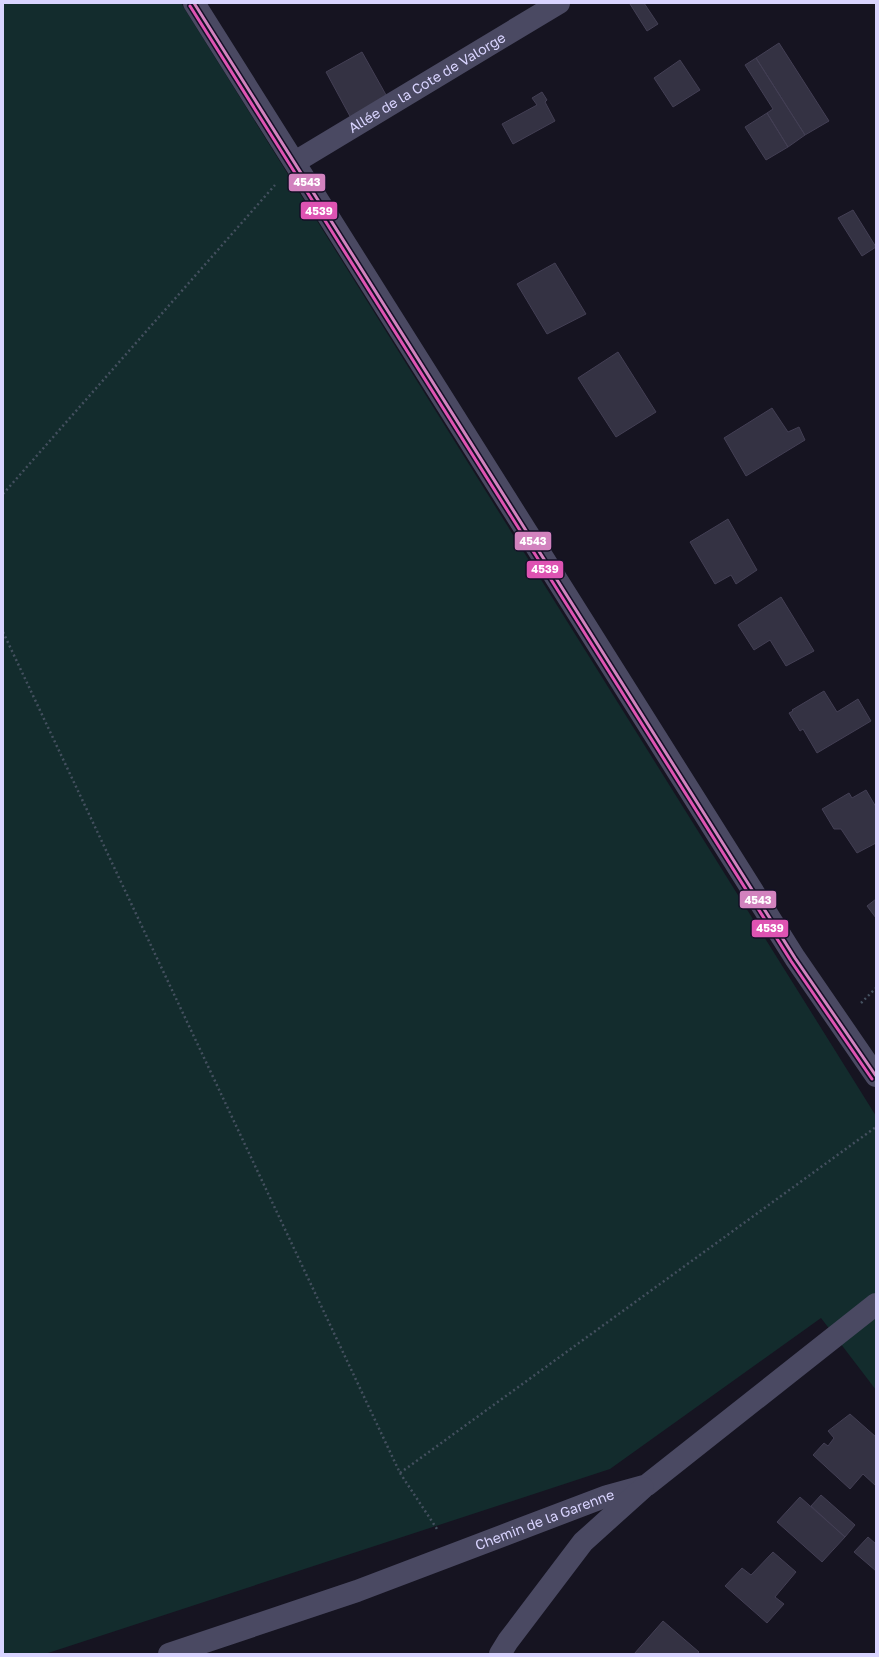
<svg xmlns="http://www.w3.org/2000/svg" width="879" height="1657" font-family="'Golos Text',sans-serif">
	<rect width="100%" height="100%" fill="#161421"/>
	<path fill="#132c2d" d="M3 3H181L876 1116V1390L821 1318 610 1469 45 1654H3Z"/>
	<path fill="#343243" stroke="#433f54" d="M632 3H644L658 24 647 31 630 4Z
		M779 43 829 121 805 135 756 58Z
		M362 52 390 102 352 120 326 72Z
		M756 58 805 135 788 147 767 113 773 109 745 65Z
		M680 60 700 90 673 107 654 78Z
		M542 92 547 100 545 102 555 121 513 144 502 124 537 105 532 98Z
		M767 113 788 147 766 160 745 127Z
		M853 210 876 247 862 256 838 218Z
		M555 263 586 314 547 334 517 284Z
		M618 352 656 412 616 437 578 378Z
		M772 408 788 432 799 427 805 440 746 476 724 438Z
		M728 519 757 570 736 584 731 575 715 584 690 542Z
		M781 597 814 651 786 666 770 640 754 650 738 625Z
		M824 691 837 712 858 699 871 721 817 753 803 729 800 731 789 713 793 711 792 710Z
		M866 790 876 807V843L857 853 841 829H834L822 809 849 793 852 798Z
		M876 899V918L867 906Z
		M850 1414 876 1437V1486L863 1474 850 1489 813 1455 824 1443 828 1446 834 1438 828 1431Z
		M821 1495 855 1525 845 1537 811 1506Z
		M800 1497 845 1537 822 1562 777 1522Z
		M868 1537 876 1544V1571L854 1552Z
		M773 1552 796 1572 775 1597 784 1604 767 1623 725 1586 742 1568 751 1575Z
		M663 1621 699 1652 697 1654H634Z"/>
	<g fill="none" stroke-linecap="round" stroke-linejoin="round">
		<path stroke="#44505f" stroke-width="2.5" stroke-dasharray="2 3" stroke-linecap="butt" d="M3 494 275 185
			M3 632 400 1473 437 1529
			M861 1003 876 988
			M400 1473 876 1127"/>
		<g stroke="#4a4962" stroke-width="22">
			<path d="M194 3 795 958 876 1076"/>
			<path id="s1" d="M295 162 559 3"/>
			<path id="s2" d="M169 1654 357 1591 607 1496 647 1485 876 1304"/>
			<path d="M500 1654 508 1641 583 1542 643 1488"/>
		</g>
		<g stroke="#130f26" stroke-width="6">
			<path id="bus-1" d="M194 3 795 958 876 1076"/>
		</g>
		<g stroke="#130f26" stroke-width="6">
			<path id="bus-2" d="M190 6 791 961 872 1079"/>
		</g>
		<use href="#bus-1" stroke="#d282be" stroke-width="3"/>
		<use href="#bus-2" stroke="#de53b2" stroke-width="3"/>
	</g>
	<g text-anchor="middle" stroke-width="3" stroke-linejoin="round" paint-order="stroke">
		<g font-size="14" fill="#d9d4ff" stroke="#130f26">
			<text dy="5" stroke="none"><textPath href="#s1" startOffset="154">Allée de la Cote de Valorge</textPath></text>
			<text dy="5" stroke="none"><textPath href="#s2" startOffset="399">Chemin de la Garenne</textPath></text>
		</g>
	</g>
	<g stroke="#130f26" stroke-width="1.5">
		<rect x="288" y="173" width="38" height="19" rx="4" fill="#d282be"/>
		<rect x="300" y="201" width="38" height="19" rx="4" fill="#de53b2"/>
		<rect x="514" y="531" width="38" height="20" rx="4" fill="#d282be"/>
		<rect x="526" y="560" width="38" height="19" rx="4" fill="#de53b2"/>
		<rect x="739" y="890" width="38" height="19" rx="4" fill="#d282be"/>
		<rect x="751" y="919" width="38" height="19" rx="4" fill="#de53b2"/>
	</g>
	<g font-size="11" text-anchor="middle" font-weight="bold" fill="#fff">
		<text x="307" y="186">4543</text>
		<text x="319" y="215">4539</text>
		<text x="533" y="545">4543</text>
		<text x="545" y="573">4539</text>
		<text x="758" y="904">4543</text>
		<text x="770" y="932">4539</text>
	</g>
	<rect width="879" height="1657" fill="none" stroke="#d9d4ff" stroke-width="8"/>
</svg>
